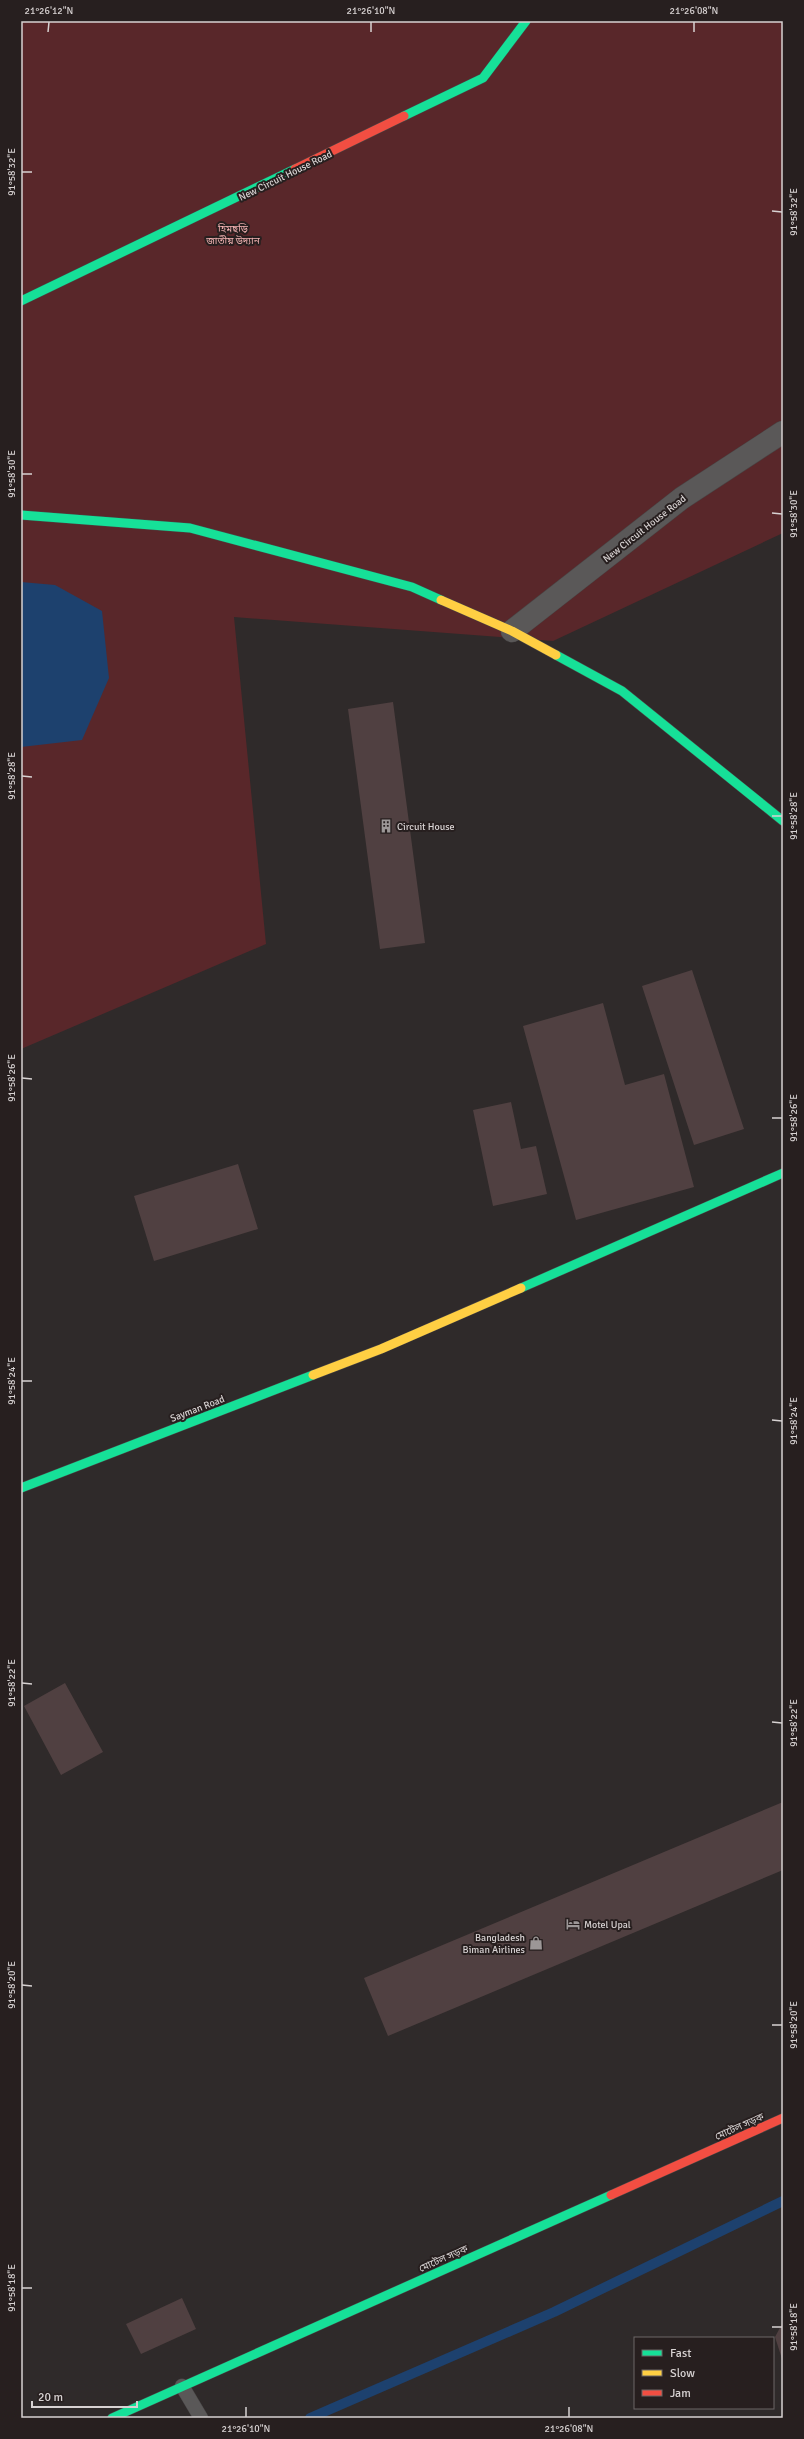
<svg xmlns="http://www.w3.org/2000/svg" width="804" height="2439" font-family="Signika,'Noto Sans Bengali',sans-serif">
	<rect width="100%" height="100%" fill="#2f2a2a"/>
	<path fill="#59272a" d="M21 21H783V533L553 641 234 617 266 944 21 1049Z"/>
	<path fill="#1d416e" d="M21 582 55 585 102 611 109 678 82 740 21 747Z"/>
	<g fill="none" stroke-linecap="round" stroke-linejoin="round">
		<path stroke="#1d416e" stroke-width="10" d="M310 2418 554 2312 783 2201"/>
	</g>
	<path fill="#504041" d="M393 702 425 943 380 949 348 709Z
		M692 970 744 1129 694 1145 642 986Z
		M603 1003 625 1085 664 1074 694 1187 576 1220 523 1026Z
		M511 1102 521 1149 536 1146 547 1194 493 1206 473 1110Z
		M238 1164 258 1229 154 1261 134 1196Z
		M65 1683 103 1752 61 1775 24 1706Z
		M783 1802V1870L388 2036 364 1978Z
		M182 2298 196 2329 141 2354 126 2324Z
		M783 2322V2362L775 2337Z"/>
	<g fill="none" stroke-linecap="round" stroke-linejoin="round">
		<g stroke="#494646" stroke-width="15">
			<path id="lane" d="M182 2386 201 2418"/>
		</g>
		<g stroke="#494646" stroke-width="23">
			<path id="street" d="M512 631 682 498 783 432"/>
		</g>
		<g stroke="#494646" stroke-width="10">
			<path id="fast" d="M404 116 483 78 526 21
				M21 301 295 169
				M21 515 190 528 412 587 441 600
				M556 655 622 691 783 821
				M521 1288 783 1173
				M21 1488 313 1375
				M112 2418 611 2195"/>
		</g>
		<g stroke="#494646" stroke-width="10">
			<path id="slow" d="M441 600 512 631 556 655
				M313 1375 381 1349 521 1288"/>
		</g>
		<g stroke="#494646" stroke-width="10">
			<path id="jam" d="M295 169 404 116
				M611 2195 783 2118"/>
		</g>
		<use href="#lane" stroke="#5a5858" stroke-width="14"/>
		<use href="#street" stroke="#5a5858" stroke-width="22"/>
		<use href="#fast" stroke="#16e098" stroke-width="9"/>
		<use href="#slow" stroke="#ffcf43" stroke-width="9"/>
		<use href="#jam" stroke="#f24e42" stroke-width="9"/>
	</g>
	<path fill="none" stroke="#d7d2d2" stroke-width="1.5" d="M48 32 49 22M371 32V22M694 32V22M22 172H32M772 211 782 212M22 474H32M772 513 782 514M22 776 32 777M772 816H782M22 1078 32 1079M772 1118H782M22 1381H32M772 1420 782 1421M22 1683 32 1684M772 1722 782 1723M22 1985 32 1986M772 2025H782M22 2288H32M772 2327H782M246 2417V2407M569 2417V2407"/>
	<defs>
		<g id="building-bare" transform="scale(1.08)"><path d="M-4-6H4V6H1V3H-1V6H-4ZM-2.5-4.3h1.7v1.8h-1.7ZM.8-4.3h1.7v1.8H.8ZM-2.5-1h1.7V.8h-1.7ZM.8-1h1.7V.8H.8Z" fill="#9c9797" stroke="#271f1f" stroke-width="2.5" paint-order="stroke"/></g>
		<g id="hotel-bare" transform="scale(1.08)"><path d="M-6-4.5h1.5V1H6V5H4.5V3h-9V5H-6ZM-4 0a1.8 1.8 0 1 1 3.6 0ZM.5 0V-2.5h3Q6-2.5 6 0Z" fill="#9c9797" stroke="#271f1f" stroke-width="2.5" paint-order="stroke"/></g>
		<g id="shop-bare" transform="scale(1.08)"><path d="M-5-2.5h2.3a2.7 3.5 0 0 1 5.4 0H5L5.5 6h-11ZM-1.5-2.5h3a1.5 2.3 0 0 0-3 0Z" fill="#9c9797" stroke="#271f1f" stroke-width="2.5" paint-order="stroke"/></g>
	</defs>
	<g fill-rule="evenodd">
		<use href="#building-bare" x="386" y="826"/>
		<use href="#hotel-bare" x="573" y="1924"/>
		<use href="#shop-bare" x="536" y="1943"/>
	</g>
	<g text-anchor="middle" stroke-width="4" stroke-linejoin="round" paint-order="stroke">
		<g font-size="10" fill="#d7d2d2" stroke="#271f1f">
			<text transform="translate(285 175) rotate(-26)" y="4">New Circuit House Road</text>
			<text transform="translate(644 528) rotate(-38)" y="4">New Circuit House Road</text>
			<text transform="translate(197 1408) rotate(-21)" y="4">Sayman Road</text>
			<text transform="translate(739 2126) rotate(-24)" y="4">মোটেল সড়ক</text>
			<text transform="translate(443 2258) rotate(-24)" y="4">মোটেল সড়ক</text>
		</g>
		<g font-size="10" fill="#f4b4b4" stroke="#271f1f">
			<text x="233" y="232">হিমছড়ি<tspan x="233" dy="12">জাতীয় উদ্যান</tspan></text>
		</g>
		<g font-size="10" fill="#d7d2d2" stroke="#271f1f" text-anchor="start">
			<text x="397" y="830">Circuit House</text>
			<text x="584" y="1928">Motel Upal</text>
			<text x="525" y="1941" text-anchor="end">Bangladesh<tspan x="525" dy="12">Biman Airlines</tspan></text>
		</g>
	</g>
	<rect width="804" height="2439" fill="none" stroke="#271f1f" stroke-width="44"/>
	<rect x="634" y="2337" width="140" height="72" fill="#271f1f" stroke="#6d6767"/>
	<rect x="642" y="2350" width="20" height="6" fill="#16e098" stroke="#6d6767"/>
	<text x="670" y="2357" font-size="12" fill="#d7d2d2">Fast</text>
	<rect x="642" y="2370" width="20" height="6" fill="#ffcf43" stroke="#6d6767"/>
	<text x="670" y="2377" font-size="12" fill="#d7d2d2">Slow</text>
	<rect x="642" y="2390" width="20" height="6" fill="#f24e42" stroke="#6d6767"/>
	<text x="670" y="2397" font-size="12" fill="#d7d2d2">Jam</text>
	<path d="M32 2401v6h105v-6" fill="none" stroke="#d7d2d2" stroke-width="2"/>
	<text x="38" y="2401" font-size="12" fill="#d7d2d2" stroke="#271f1f" stroke-width="3" paint-order="stroke">20 m</text>
	<rect x="22" y="22" width="760" height="2395" fill="none" stroke="#d7d2d2" stroke-width="1.5"/>
	<g font-size="10" text-anchor="middle" fill="#d7d2d2">
		<text x="49" y="14">21°26'12"N</text>
		<text x="371" y="14">21°26'10"N</text>
		<text x="694" y="14">21°26'08"N</text>
		<text transform="translate(11 172) rotate(-90)" y="4">91°58'32"E</text>
		<text transform="translate(793 212) rotate(-90)" y="4">91°58'32"E</text>
		<text transform="translate(11 474) rotate(-90)" y="4">91°58'30"E</text>
		<text transform="translate(793 514) rotate(-90)" y="4">91°58'30"E</text>
		<text transform="translate(11 776) rotate(-90)" y="4">91°58'28"E</text>
		<text transform="translate(793 816) rotate(-90)" y="4">91°58'28"E</text>
		<text transform="translate(11 1078) rotate(-90)" y="4">91°58'26"E</text>
		<text transform="translate(793 1118) rotate(-90)" y="4">91°58'26"E</text>
		<text transform="translate(11 1381) rotate(-90)" y="4">91°58'24"E</text>
		<text transform="translate(793 1421) rotate(-90)" y="4">91°58'24"E</text>
		<text transform="translate(11 1683) rotate(-90)" y="4">91°58'22"E</text>
		<text transform="translate(793 1723) rotate(-90)" y="4">91°58'22"E</text>
		<text transform="translate(11 1985) rotate(-90)" y="4">91°58'20"E</text>
		<text transform="translate(793 2025) rotate(-90)" y="4">91°58'20"E</text>
		<text transform="translate(11 2288) rotate(-90)" y="4">91°58'18"E</text>
		<text transform="translate(793 2327) rotate(-90)" y="4">91°58'18"E</text>
		<text x="246" y="2432">21°26'10"N</text>
		<text x="569" y="2432">21°26'08"N</text>
	</g>
</svg>
